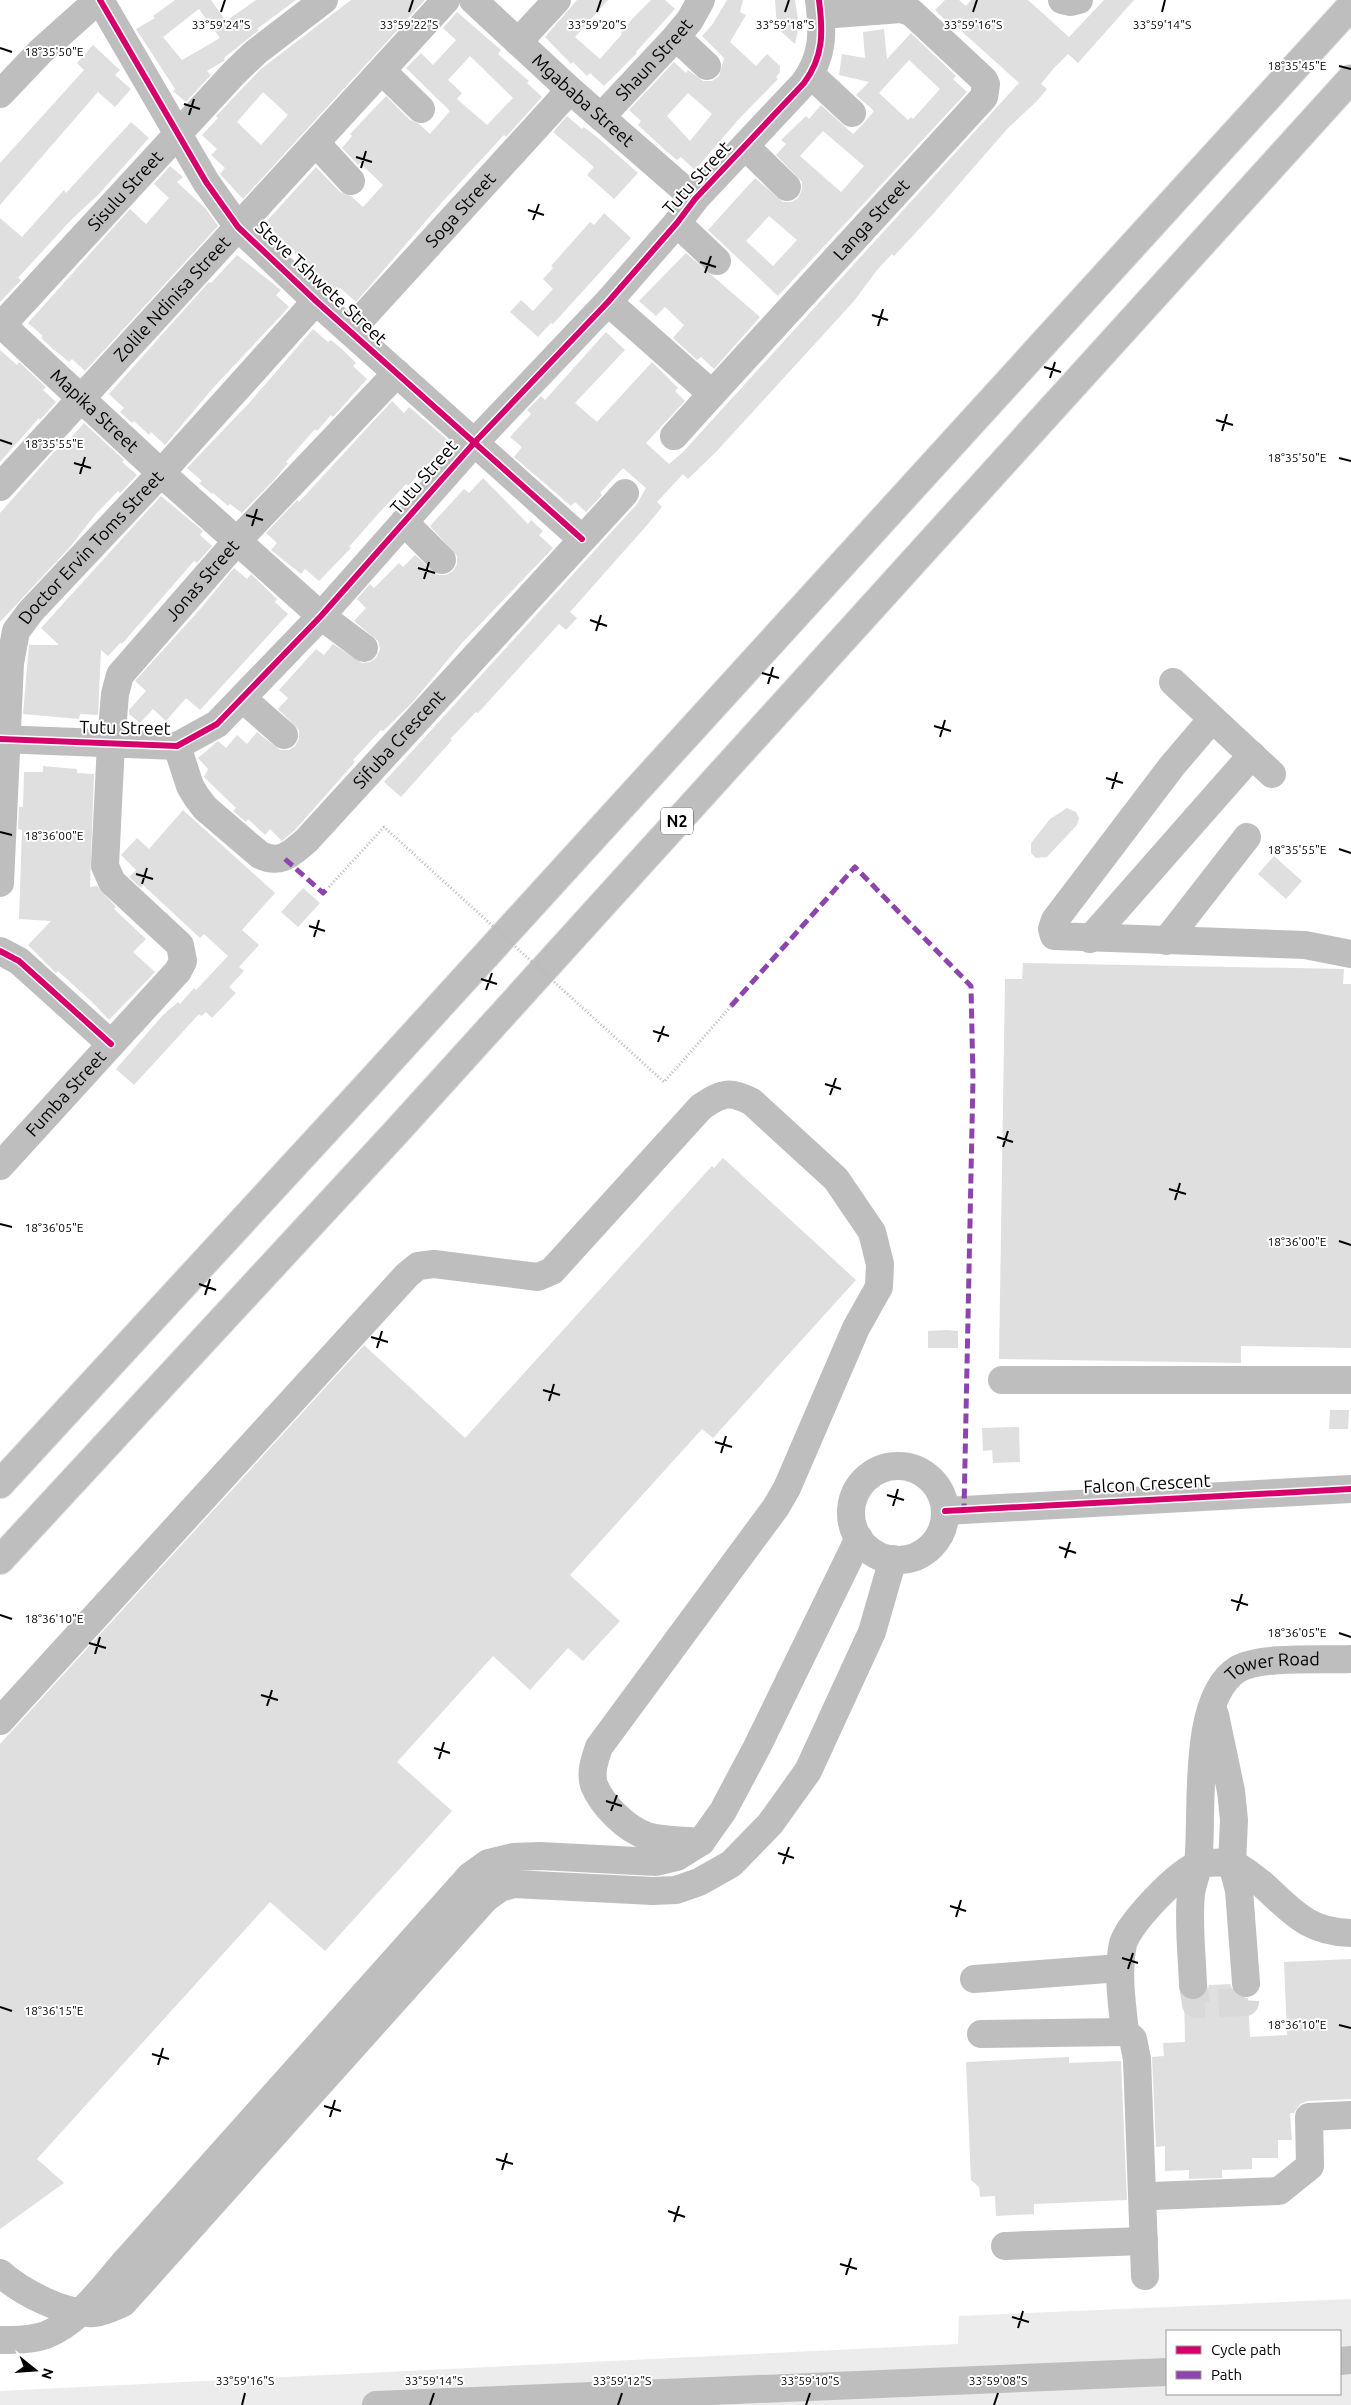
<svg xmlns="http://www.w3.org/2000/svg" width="1351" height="2405" font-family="Ubuntu,sans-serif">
	<rect width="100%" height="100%" fill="#fff"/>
	<path fill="#ececec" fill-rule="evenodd" d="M1351 2299V2405H0V2391L958 2344 959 2316ZM1167 2331H1340V2394H1167Z"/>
	<path fill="#dfdfdf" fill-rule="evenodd" d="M175 0H211L226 21 256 0H296L257 29 259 30 225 57 224 61 207 71 211 75 186 102 173 91 175 89 136 29 155 18 153 16ZM199 9 220 38 182 60 163 37Z
		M351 0H425L243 199 220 174 225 168 211 155 217 149 202 135 218 118 216 116 261 69ZM263 92 288 115 261 145 237 122Z
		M577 0H608L575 37 600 59 622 34 621 33 633 18 651 0H665L675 9 636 52 637 53 604 86 590 73 587 76 573 62 571 64 545 37Z
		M727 0H743L740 12 746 15 730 42 756 66 767 54 780 66V72L776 77 778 79 738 120 695 170 681 157 677 160 666 151 638 125 641 121 629 110 674 62 686 73 688 70 703 81H712L719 76 724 58 702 36 712 25ZM688 93 712 114 690 141 667 116Z
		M775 0H795L799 26 795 44 777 28Z
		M945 0H959L966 6 971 0H1028L1069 37 1104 0H1134L1078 63 1068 54 1054 68 1041 84 1047 89 1037 101 1008 128 934 213 894 256 892 254 877 270 854 301 716 452 688 479 683 474 657 502 662 507 648 524 570 612 577 618 566 630 559 624 478 713 476 712 450 739 452 740 401 797 384 782 637 504 646 488 623 468 600 493 602 495 586 512 575 502 571 506 514 457 522 447 510 437 531 414 527 410 541 396 545 400 606 332 625 350 575 403 597 422 652 362 678 388 675 391 685 401 646 443 669 464 683 452 1019 83 948 19 946 21 935 10Z
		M457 12 501 50 498 54 529 81 527 83 542 97 506 137 504 135 444 200 356 302 340 288 337 292 321 279 294 253 295 251 265 223 316 167 340 192 351 196 363 207 383 185 360 163 358 165 342 148 352 136 350 134 386 96 410 120 419 124 430 134 450 111 406 68 421 53 433 65 456 40 443 28ZM470 56 513 98 487 125 457 99 462 93 448 80Z
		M884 29 887 59 911 33 956 76 953 79 967 92 778 296 708 230 755 178 783 202H792L798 198 802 190V182L776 155 786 144 781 140 806 116 809 119 821 105 853 134 864 123 874 111 856 95 869 82 839 75 842 54 865 58 863 32ZM909 60 940 89 913 119 911 117 908 120 879 93ZM823 131 864 166 841 192 800 156ZM769 216 797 240 773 266 746 241Z
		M93 45 120 70 115 75 131 89 115 107 98 92 0 205V163L84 70 77 63Z
		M567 116 582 129 584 127 598 138 638 173 614 199 587 175 594 167 553 132Z
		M131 122 149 138 99 194 71 220 18 278 21 280 0 302V218L22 237 64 190 66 193Z
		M170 166 183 177 177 182 206 209 218 226 85 371 72 359 69 362 53 349 41 338 43 336 28 323 130 209 146 224 169 198 154 184Z
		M604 213 631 238 553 324 551 323 538 337 510 312 521 300 533 311 553 289 543 279 553 268 551 266 590 222 594 225Z
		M686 253 760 317 714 369 701 357 697 360 673 338 684 325 665 307 656 316 639 301Z
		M237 255 281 290 276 295 289 307 213 388 165 445 151 432 149 435 134 421 132 423 120 412 124 408 109 394 209 282 211 283Z
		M313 329 328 342 331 340 343 350 356 363 353 366 367 379 333 417 331 415 317 431 315 429 286 462 288 463 274 480 242 513 230 504 228 506 213 493 212 494 199 483 202 481 187 468 250 402Z
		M0 350 17 365 19 362 46 387 43 390 56 402 40 420 39 418 0 462Z
		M392 401 404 413 409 407 449 441 408 486 406 484 378 514 349 547 351 548 319 581 305 569 301 574 271 550 277 543 266 533 297 500 299 502Z
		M84 423 124 460 122 462 137 475 120 493 118 491 95 515 70 547 0 622V513L54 452 65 444Z
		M483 478 528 524 531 520 543 531 539 535 553 548 462 643 411 704 383 731 381 730 353 760 355 762 295 830 282 841 270 829 265 835 248 819 246 822 233 811 236 808 204 777 208 769 198 758 218 741 226 748 237 735 247 744 257 732 280 750H289L295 746 299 739V730L278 709 288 698 279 690 316 649 324 655 333 644 362 663 370 662 376 658 380 649 378 641 354 621 366 608 357 599 370 584 374 588 399 563 403 567 415 555 438 575H446L453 571 457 564V556L430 526 464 489 469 493Z
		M161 496 203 531 200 535 212 546 197 563 194 561 122 644 120 643 108 656 101 650 98 715 80 714 79 719 23 714 29 645H59L41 628Z
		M234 568 247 579 251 574 277 599 275 602 288 614 200 710 186 698 166 721 153 709 140 723 129 714V710L146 691 135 681 202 607Z
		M43 766 77 769V773L94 774 90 887 97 886 116 907 114 909 146 939 133 952 155 972 109 1020 94 1004 58 971 56 973 28 945 51 921 19 919 22 830 18 829 19 807H23L24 772H43Z
		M1067 808 1076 812 1079 818 1077 825 1047 857 1036 858 1031 853V843L1050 819Z
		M183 810 275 893 242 930 259 945 239 967 244 971 229 987 236 993 212 1018 206 1012 201 1016 199 1014 134 1085 116 1069 163 1015 178 1002 180 1004 194 988 196 990 228 956 204 934 200 938 143 885 141 888 129 877 136 870 121 855 137 838 149 849Z
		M1274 856 1302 881 1286 899 1258 874Z
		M303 888 320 903 298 927 281 912Z
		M1023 963 1344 969 1343 984H1351V1348L1241 1346V1363L999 1359 1005 979H1022Z
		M723 1158 856 1280 713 1438 702 1429 570 1575 620 1621 583 1661 568 1648 530 1690 493 1656 397 1762 452 1811 325 1951 270 1902 37 2159 64 2183 0 2229V1744L364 1345 465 1438 712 1166 714 1168Z
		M947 1330 958 1331V1348H928V1331Z
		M1330 1410H1349L1348 1429H1329Z
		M1019 1427 1020 1462 993 1463 992 1450 983 1451 982 1428Z
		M1351 1959V2099L1308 2101 1300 2104 1294 2113H1290L1292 2140H1278V2158H1252V2169L1222 2170V2178L1189 2179V2170L1165 2171V2146L1156 2147 1152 2057 1164 2056 1163 2043 1185 2042 1184 1997 1194 2001 1202 1998 1207 1993 1209 1985 1230 1984 1233 1991 1239 1997 1248 1998 1250 2037 1287 2035 1284 1962Z
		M1069 2057V2063L1121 2061 1127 2200 1034 2204V2214L996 2216 995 2196 980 2197 979 2187 971 2180 966 2062Z"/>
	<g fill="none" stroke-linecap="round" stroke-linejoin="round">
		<path stroke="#d9d9d9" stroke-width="28" stroke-dasharray="28 14" stroke-linecap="butt" d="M1193 1985 1196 2004 1245 2002 1246 1983"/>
		<g stroke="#dbdbdb" stroke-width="30">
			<path id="highway" d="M0 1484 365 1088 1351 6
				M0 1560 398 1130 1351 79"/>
		</g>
		<g stroke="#bebebe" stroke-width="28">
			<path d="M100 0 206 182 238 227 316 301 582 539"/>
			<path id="s1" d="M473 0 570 90 695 199"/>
			<path d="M1062 0 1071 2 1079 0"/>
			<path d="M676 37 707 66"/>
			<path d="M518 42 557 0"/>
			<path d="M382 71 421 109"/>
			<path d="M810 74 852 113"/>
			<path d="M0 94 41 51 98 0"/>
			<path id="s2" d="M601 117 676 37 690 20 701 0"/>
			<path d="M316 143 351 181"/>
			<path d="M745 146 787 187"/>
			<path d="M677 223 717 261"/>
			<path id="s3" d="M608 302 712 394 984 97 986 84 984 80 911 12 901 9 821 15"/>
			<path id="s4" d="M2 325 161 473 321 616 364 648"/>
			<path id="s5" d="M0 327 234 73 256 52 324 0"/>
			<path id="s6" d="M350 331 570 90"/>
			<path d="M674 436 712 394"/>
			<path id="s7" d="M0 487 446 0"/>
			<path d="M405 523 442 560"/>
			<path d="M1173 682 1272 774"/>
			<path d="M243 699 284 735"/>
			<path d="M1212 719 1172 766 1055 920 1052 929 1054 936 1305 945 1351 954"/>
			<path d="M0 739 177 746 217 724 321 616 474 443 608 302 677 223 695 199 804 83C824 56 823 32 819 0"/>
			<path id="s8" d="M177 746 190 786 196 796 205 808 260 855C281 865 290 854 306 841L625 493"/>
			<path id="s9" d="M0 883 10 663 16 631 31 611 161 473 316 301"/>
			<path d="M1090 939 1252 755"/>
			<path d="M1166 941 1247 837"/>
			<path d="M0 951 19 961 111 1044"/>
			<path id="s10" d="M0 1166 178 971 183 961 180 945 112 882 105 866 111 743 115 694 120 675 237 541 397 373"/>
			<path d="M1002 1380H1351"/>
			<circle cx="898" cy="1513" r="47"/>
			<path d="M945 1511 1351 1489"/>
			<path d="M1215 1715 1231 1791 1234 1820 1232 1864 1239 1890 1246 1983"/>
			<path d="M0 1721 407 1275 418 1266 434 1264 538 1277 552 1271 701 1107C722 1093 729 1090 752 1102L836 1179 872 1232 880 1264 879 1287 856 1328 787 1488 776 1507 599 1747C595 1759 590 1772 594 1785 602 1805 626 1829 647 1836 663 1841 684 1840 701 1842"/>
			<path d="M974 1979 1120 1968"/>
			<path id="s11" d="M1193 1985C1192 1955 1188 1924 1191 1894 1192 1884 1197 1874 1198 1864 1204 1816 1190 1698 1238 1669 1260 1656 1324 1660 1351 1659"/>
			<path d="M981 2034 1125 2032"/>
			<path d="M1152 2196 1279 2191 1310 2166 1309 2117 1351 2115"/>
			<path d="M1005 2246 1144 2241"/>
			<path d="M125 2262 470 1876 488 1863 513 1857 540 1856 656 1862 677 1857 701 1842 723 1811 757 1747 859 1538"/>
			<path d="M0 2273C21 2292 65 2315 94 2313 104 2312 114 2307 123 2303L486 1898 500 1888 513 1884 653 1891 676 1890 699 1882 731 1864 770 1824 808 1771 872 1632 893 1559"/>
			<path d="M1145 2276 1137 2059 1133 2039 1125 2032C1122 2004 1117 1972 1123 1944 1128 1924 1178 1872 1198 1865 1205 1862 1225 1862 1232 1864 1242 1867 1253 1877 1261 1883 1292 1911 1307 1932 1351 1933"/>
			<path d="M1340 2361 1351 2360"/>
			<path d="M376 2405 1167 2372"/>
		</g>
		<use href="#highway" stroke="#bebebe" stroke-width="28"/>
		<path stroke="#b9b9b9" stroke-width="3" stroke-dasharray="1 2.5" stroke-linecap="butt" d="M329 887 384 827 664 1082 731 1006"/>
		<path stroke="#bebebe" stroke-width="28" d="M0 2340C15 2340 31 2340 46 2335 79 2322 103 2287 125 2262"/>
		<path stroke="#8e44ad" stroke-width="5" stroke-dasharray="10 5" stroke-linecap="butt" d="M285 859 323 893 329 887
			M731 1006 855 867 971 986 973 1079 964 1510"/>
		<g stroke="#fff" stroke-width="9">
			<path id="cycleway" d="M100 0 206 182 238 227 316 301 582 539
				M0 739 177 746 217 724 321 616 474 443 608 302 677 223 695 199 804 83C824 56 823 32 819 0
				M0 951 19 961 111 1044
				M945 1511 1351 1489"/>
		</g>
		<use href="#cycleway" stroke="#d6006c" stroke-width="6"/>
	</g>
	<path fill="none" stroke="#000" stroke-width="2" d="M221 12 225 0M409 12 413 0M597 12 601 0M785 12 789 0M973 12 977 0M1162 12 1165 0M0 48 12 52M1339 66 1351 69M184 104 200 109M189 115 194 99M356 157 372 162M361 168 366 151M528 210 544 215M533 220 539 204M700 262 716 267M705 273 711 256M872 315 888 320M878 326 883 309M1044 367 1061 372M1050 378 1055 362M1216 420 1233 425M1222 431 1227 414M0 440 12 444M1339 458 1351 461M74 463 91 468M80 474 85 457M246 515 263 520M252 526 257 509M418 568 435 573M424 579 429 562M590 620 607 626M596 631 601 615M762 673 779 678M768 684 773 667M934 726 951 731M940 737 945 720M1106 778 1123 783M1112 789 1117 772M0 832 12 835M1339 849 1351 853M136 874 153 879M142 884 147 868M309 926 325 931M314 937 319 920M481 979 497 984M486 990 492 973M653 1031 669 1036M658 1042 664 1026M825 1084 841 1089M830 1095 836 1078M997 1137 1013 1142M1003 1147 1008 1131M1169 1189 1186 1194M1175 1200 1180 1183M0 1224 12 1227M1339 1241 1351 1245M199 1284 216 1290M205 1295 210 1279M371 1337 388 1342M377 1348 382 1331M543 1390 560 1395M549 1401 554 1384M715 1442 732 1447M721 1453 726 1436M887 1495 904 1500M893 1506 898 1489M1059 1547 1076 1553M1065 1558 1070 1542M1231 1600 1248 1605M1237 1611 1242 1594M0 1615 12 1619M1339 1633 1351 1637M89 1643 106 1648M95 1654 100 1637M261 1695 278 1700M267 1706 272 1690M434 1748 450 1753M439 1759 444 1742M606 1801 622 1806M611 1811 617 1795M778 1853 794 1858M783 1864 789 1847M950 1906 966 1911M956 1917 961 1900M1122 1958 1138 1963M1128 1969 1133 1953M0 2007 12 2011M1339 2025 1351 2028M152 2054 169 2059M158 2065 163 2048M324 2106 341 2111M330 2117 335 2100M496 2159 513 2164M502 2170 507 2153M668 2211 685 2217M674 2222 679 2206M840 2264 857 2269M846 2275 851 2258M1012 2317 1029 2322M1018 2328 1023 2311M242 2405 245 2393M430 2405 434 2393M618 2405 622 2393M806 2405 810 2393M994 2405 998 2393"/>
	<g text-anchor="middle" stroke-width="4" stroke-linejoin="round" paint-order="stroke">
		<rect fill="#fff" stroke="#4c4c4c" stroke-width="1" x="661" y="807.5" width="32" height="27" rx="4"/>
		<g font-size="16" font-weight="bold" fill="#000">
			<text x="677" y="827">N2</text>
		</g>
		<g font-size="18" fill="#000" stroke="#fff">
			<text dy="6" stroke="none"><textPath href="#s2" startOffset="78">Shaun Street</textPath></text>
			<text dy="6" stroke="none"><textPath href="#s1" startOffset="149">Mgababa Street</textPath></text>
			<text transform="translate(697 178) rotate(-48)" y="6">Tutu Street</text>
			<text dy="6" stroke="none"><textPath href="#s5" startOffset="185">Sisulu Street</textPath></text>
			<text dy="6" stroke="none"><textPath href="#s6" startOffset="164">Soga Street</textPath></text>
			<text dy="6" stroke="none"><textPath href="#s3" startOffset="375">Langa Street</textPath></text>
			<text transform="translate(321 283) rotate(43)" y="6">Steve Tshwete Street</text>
			<text dy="6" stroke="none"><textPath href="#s7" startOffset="255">Zolile Ndinisa Street</textPath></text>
			<text dy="6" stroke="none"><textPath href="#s4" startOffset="126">Mapika Street</textPath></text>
			<text transform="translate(424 477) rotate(-49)" y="6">Tutu Street</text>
			<text dy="6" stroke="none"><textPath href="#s9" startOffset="365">Doctor Ervin Toms Street</textPath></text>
			<text dy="6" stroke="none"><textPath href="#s10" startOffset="719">Jonas Street</textPath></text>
			<text transform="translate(125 728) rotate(1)" y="6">Tutu Street</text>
			<text dy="6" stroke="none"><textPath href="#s8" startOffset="331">Sifuba Crescent</textPath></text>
			<text dy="6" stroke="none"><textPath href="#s10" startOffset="98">Fumba Street</textPath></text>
			<text transform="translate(1147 1484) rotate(-3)" y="6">Falcon Crescent</text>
			<text dy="6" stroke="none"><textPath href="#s11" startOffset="362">Tower Road</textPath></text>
		</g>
	</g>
	<g font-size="12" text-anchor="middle" fill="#000" stroke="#fff" stroke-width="4" stroke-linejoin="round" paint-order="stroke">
		<text x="221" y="29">33°59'24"S</text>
		<text x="409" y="29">33°59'22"S</text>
		<text x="597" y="29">33°59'20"S</text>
		<text x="785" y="29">33°59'18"S</text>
		<text x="973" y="29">33°59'16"S</text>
		<text x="1162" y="29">33°59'14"S</text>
		<text x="54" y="56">18°35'50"E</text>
		<text x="1297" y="70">18°35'45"E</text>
		<text x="54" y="448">18°35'55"E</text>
		<text x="1297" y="462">18°35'50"E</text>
		<text x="54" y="840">18°36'00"E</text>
		<text x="1297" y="854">18°35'55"E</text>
		<text x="54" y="1232">18°36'05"E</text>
		<text x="1297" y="1246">18°36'00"E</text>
		<text x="54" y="1623">18°36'10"E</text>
		<text x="1297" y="1637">18°36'05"E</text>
		<text x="54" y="2015">18°36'15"E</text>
		<text x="1297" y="2029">18°36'10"E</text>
		<text x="245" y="2385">33°59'16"S</text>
		<text x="434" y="2385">33°59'14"S</text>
		<text x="622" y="2385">33°59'12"S</text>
		<text x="810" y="2385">33°59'10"S</text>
		<text x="998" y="2385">33°59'08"S</text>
	</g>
	<rect x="1166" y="2330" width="175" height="65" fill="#ffffff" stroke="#999999"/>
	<rect x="1176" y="2346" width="25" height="8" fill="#d6006c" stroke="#999999"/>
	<text x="1211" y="2355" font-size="15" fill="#000000">Cycle path</text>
	<rect x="1176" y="2371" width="25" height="8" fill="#8e44ad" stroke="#999999"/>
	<text x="1211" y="2380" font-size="15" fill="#000000">Path</text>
	<g transform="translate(35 2370) rotate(107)" stroke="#ffffff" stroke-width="4" paint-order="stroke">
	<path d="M0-4L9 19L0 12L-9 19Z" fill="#000000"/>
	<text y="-8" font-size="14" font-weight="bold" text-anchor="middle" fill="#000000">N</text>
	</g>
</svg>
